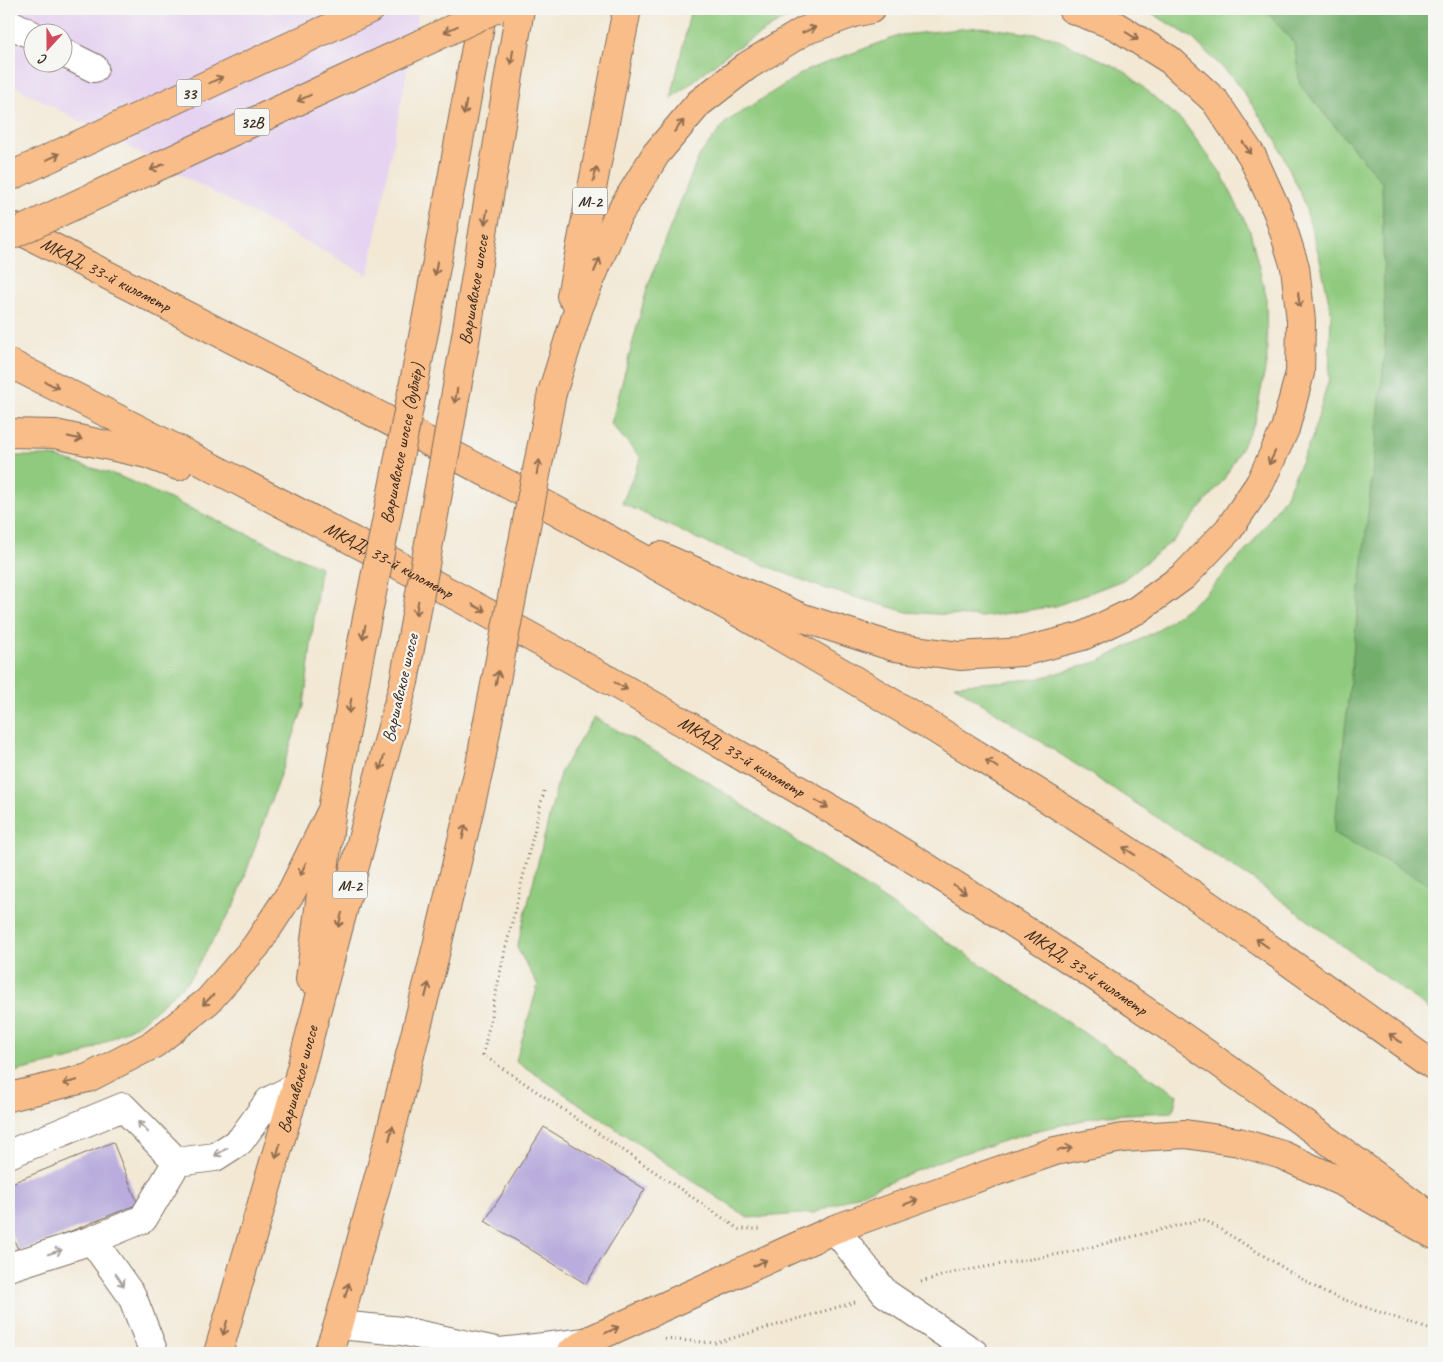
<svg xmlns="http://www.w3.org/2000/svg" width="1443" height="1362" font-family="Caveat,sans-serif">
	<rect width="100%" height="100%" fill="#f6f6f2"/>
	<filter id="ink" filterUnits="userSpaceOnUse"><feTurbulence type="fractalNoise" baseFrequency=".02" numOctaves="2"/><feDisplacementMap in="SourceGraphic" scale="10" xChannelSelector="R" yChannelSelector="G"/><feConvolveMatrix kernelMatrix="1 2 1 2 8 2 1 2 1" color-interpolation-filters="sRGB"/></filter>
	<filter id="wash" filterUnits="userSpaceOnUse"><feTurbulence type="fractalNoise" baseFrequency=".0096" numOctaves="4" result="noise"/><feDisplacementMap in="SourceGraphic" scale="20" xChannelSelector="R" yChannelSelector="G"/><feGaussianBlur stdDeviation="1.12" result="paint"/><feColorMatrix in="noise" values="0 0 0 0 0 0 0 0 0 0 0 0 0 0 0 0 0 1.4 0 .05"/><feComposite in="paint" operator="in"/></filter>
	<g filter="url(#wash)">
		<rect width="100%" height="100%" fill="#f2e8d4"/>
		<path fill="#e5d3f1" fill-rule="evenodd" d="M9 9H419L368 275 9 83ZM32 32H62V62H32Z"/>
		<path fill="#8fca7e" stroke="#657a4e" d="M691 9H805L788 17 731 51 671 99Z
			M1145 9H1434V1013L1252 879 954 685 1036 679 1100 661 1156 631 1204 595 1251 545 1285 497 1312 438 1329 378 1331 312 1320 259 1303 199 1275 138 1234 79 1191 37Z
			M980 27 1050 36 1123 70 1184 123 1221 173 1250 231 1266 296 1267 359 1255 422 1224 479 1176 538 1123 580 1056 606 983 617 907 612 820 587 695 538 622 503 641 458 611 424 647 289 663 245 699 156 726 122 807 70 901 35Z
			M9 456H52L119 476 320 567 304 706 235 904 188 981 140 1023 76 1058 9 1073Z
			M594 717 708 782 1177 1095 1173 1112 1105 1115 1039 1130 942 1160 814 1213 748 1218 516 1061 538 985 517 948 560 773Z"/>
		<path fill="#73ae6d" stroke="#576c46" d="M1264 9H1434V887L1334 833 1385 353 1382 182 1300 85 1294 43Z"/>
		<g id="blocks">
			<path fill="#baaddd" d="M544 1127 645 1189 586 1284 485 1221Z
				M113 1142 138 1204 19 1252 9 1228V1184Z"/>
		</g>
	</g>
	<g filter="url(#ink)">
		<use href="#blocks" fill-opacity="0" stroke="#7b6c5e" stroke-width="1"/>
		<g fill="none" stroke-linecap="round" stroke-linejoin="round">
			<g stroke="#7b6c5e" stroke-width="30">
				<path id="minor" d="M9 23 32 35
					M62 52 94 68
					M9 1154 123 1107 177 1162
					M177 1162 215 1157 240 1141 269 1101 296 1087
					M835 1229 885 1293 974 1353
					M92 1240 132 1296 154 1353
					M9 1267 92 1240 143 1219 177 1162
					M338 1325 402 1331 500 1352 586 1342"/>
			</g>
			<g stroke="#7b6c5e" stroke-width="30">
				<g id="major">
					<path d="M571 296 627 9"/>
					<path d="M552 393 579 307 616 219 656 154 699 103 747 66 804 31 854 13 871 9"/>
					<path d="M660 556 803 618 894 647 960 656 1022 652 1083 636 1137 610 1184 576 1229 529 1260 483 1285 429 1300 373 1301 321 1295 267 1278 213 1252 156 1215 101 1170 60 1116 26 1072 9"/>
					<path d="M310 979 331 816"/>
					<path id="s1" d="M218 1353 296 1087 404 682"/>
					<path d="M328 1353 338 1325 388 1143 432 967 480 765 487 726"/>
					<path d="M570 1353 586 1342 665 1306 835 1229 957 1185 1055 1151 1122 1138 1185 1134 1239 1142 1282 1155 1344 1183 1434 1235"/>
				</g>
			</g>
			<g stroke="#7b6c5e" stroke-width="30">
				<g id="highway">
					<path d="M9 177 370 9"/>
					<path id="s2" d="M9 225C340 393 672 564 987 761 1039 793 1091 826 1142 860 1241 926 1337 997 1434 1066"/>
					<path d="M425 327 483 9"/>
					<path id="s3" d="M464 348 520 9"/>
					<path id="s4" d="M9 363C260 491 510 620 753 763 861 826 969 892 1073 962 1103 981 1133 1003 1163 1023 1254 1087 1345 1152 1434 1219"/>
					<path d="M9 433 55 434 147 454 178 466"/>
					<path d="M9 1097 88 1078 154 1044 208 1001 256 946 292 891 332 810 359 658"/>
				</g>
			</g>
			<path stroke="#7b6c5e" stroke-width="3" stroke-dasharray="1 4" stroke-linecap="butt" d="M544 791 503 959 483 1055 739 1229H760
				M921 1282 951 1273 1071 1252 1203 1219 1325 1293 1434 1331
				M665 1339 716 1343 855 1302"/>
			<use href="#minor" stroke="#fff" stroke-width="28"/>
			<use href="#major" stroke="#f8bd89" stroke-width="28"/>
			<use href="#highway" stroke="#f8bd89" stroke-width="28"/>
			<g stroke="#7b6c5e" stroke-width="30" stroke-linecap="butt">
				<path id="major-bridge" d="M9 236 495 9
					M487 726 552 393"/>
			</g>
			<g stroke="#7b6c5e" stroke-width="30" stroke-linecap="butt">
				<g id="highway-bridge">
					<path id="s5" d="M359 658 425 327"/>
					<path d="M404 682 464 348"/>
				</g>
			</g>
			<use href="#major-bridge" stroke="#f8bd89" stroke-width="28"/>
			<use href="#highway-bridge" stroke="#f8bd89" stroke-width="28"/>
		</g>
		<defs><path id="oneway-shaft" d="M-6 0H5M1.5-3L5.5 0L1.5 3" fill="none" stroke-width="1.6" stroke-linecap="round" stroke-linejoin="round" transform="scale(1.25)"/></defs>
		<g stroke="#906c4e">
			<use href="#oneway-shaft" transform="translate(451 29) rotate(155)"/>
			<use href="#oneway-shaft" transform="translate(809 30) rotate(-23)"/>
			<use href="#oneway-shaft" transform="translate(1132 36) rotate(32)"/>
			<use href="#oneway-shaft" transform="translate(512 57) rotate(99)"/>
			<use href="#oneway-shaft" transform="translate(216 80) rotate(-25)"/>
			<use href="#oneway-shaft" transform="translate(304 98) rotate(155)"/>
			<use href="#oneway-shaft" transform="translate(465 108) rotate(100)"/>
			<use href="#oneway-shaft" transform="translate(679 126) rotate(-50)"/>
			<use href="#oneway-shaft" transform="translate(1247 148) rotate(55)"/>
			<use href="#oneway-shaft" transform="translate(53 157) rotate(-25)"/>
			<use href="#oneway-shaft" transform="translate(157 167) rotate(155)"/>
			<use href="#oneway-shaft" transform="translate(595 174) rotate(-79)"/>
			<use href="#oneway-shaft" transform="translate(486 217) rotate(99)"/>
			<use href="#oneway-shaft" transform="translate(597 265) rotate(-67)"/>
			<use href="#oneway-shaft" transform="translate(436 268) rotate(100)"/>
			<use href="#oneway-shaft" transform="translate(1299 300) rotate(83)"/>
			<use href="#oneway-shaft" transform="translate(52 385) rotate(27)"/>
			<use href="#oneway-shaft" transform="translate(456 396) rotate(100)"/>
			<use href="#oneway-shaft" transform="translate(75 438) rotate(12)"/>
			<use href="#oneway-shaft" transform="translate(1272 458) rotate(115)"/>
			<use href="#oneway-shaft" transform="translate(538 467) rotate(-79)"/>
			<use href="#oneway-shaft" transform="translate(417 608) rotate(100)"/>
			<use href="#oneway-shaft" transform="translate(479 608) rotate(29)"/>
			<use href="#oneway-shaft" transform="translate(364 632) rotate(101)"/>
			<use href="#oneway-shaft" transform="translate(497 678) rotate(-79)"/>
			<use href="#oneway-shaft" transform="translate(621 686) rotate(30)"/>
			<use href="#oneway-shaft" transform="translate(350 706) rotate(100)"/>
			<use href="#oneway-shaft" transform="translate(382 763) rotate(105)"/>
			<use href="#oneway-shaft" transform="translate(992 764) rotate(-148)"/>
			<use href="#oneway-shaft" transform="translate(822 804) rotate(31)"/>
			<use href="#oneway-shaft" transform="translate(464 832) rotate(-77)"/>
			<use href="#oneway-shaft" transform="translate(1129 851) rotate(-147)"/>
			<use href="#oneway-shaft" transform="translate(303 869) rotate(116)"/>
			<use href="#oneway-shaft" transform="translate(960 889) rotate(33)"/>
			<use href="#oneway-shaft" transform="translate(340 920) rotate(105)"/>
			<use href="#oneway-shaft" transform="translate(1262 943) rotate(-145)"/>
			<use href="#oneway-shaft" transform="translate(427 990) rotate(-76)"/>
			<use href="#oneway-shaft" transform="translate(208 1000) rotate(136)"/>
			<use href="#oneway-shaft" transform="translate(1395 1038) rotate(-144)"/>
			<use href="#oneway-shaft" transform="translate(70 1082) rotate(166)"/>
			<use href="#oneway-shaft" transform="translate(391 1133) rotate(-76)"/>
			<use href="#oneway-shaft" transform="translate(1065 1149) rotate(-11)"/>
			<use href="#oneway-shaft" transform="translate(278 1151) rotate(106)"/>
			<use href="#oneway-shaft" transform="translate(911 1202) rotate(-20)"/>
			<use href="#oneway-shaft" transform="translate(760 1263) rotate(-24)"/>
			<use href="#oneway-shaft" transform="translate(347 1290) rotate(-74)"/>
			<use href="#oneway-shaft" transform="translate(225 1328) rotate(106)"/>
			<use href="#oneway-shaft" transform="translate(612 1330) rotate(-25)"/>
		</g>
		<g stroke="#a79f9a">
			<use href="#oneway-shaft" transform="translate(143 1127) rotate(-134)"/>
			<use href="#oneway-shaft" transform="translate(221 1152) rotate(148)"/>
			<use href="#oneway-shaft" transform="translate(55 1252) rotate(-18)"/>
			<use href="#oneway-shaft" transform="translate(120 1280) rotate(55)"/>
		</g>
	</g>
	<g text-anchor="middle" stroke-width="4.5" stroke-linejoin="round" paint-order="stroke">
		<g fill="#f6f6f2" stroke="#73675e" stroke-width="1">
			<rect x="176.5" y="79.5" width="25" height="27" rx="4"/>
			<rect x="234.5" y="108.5" width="35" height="27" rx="4"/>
			<rect x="572.5" y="187.5" width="35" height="27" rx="4"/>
			<rect x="332.5" y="871.5" width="35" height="27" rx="4"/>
		</g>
		<g font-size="16" font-weight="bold" fill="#3b2a1e">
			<text x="189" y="99">33</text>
			<text x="252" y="128">32B</text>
			<text x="590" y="207">М-2</text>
			<text x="350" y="891">М-2</text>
		</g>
		<g font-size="18" fill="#3b2a1e" stroke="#f6f6f2">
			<text dy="6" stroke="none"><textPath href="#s2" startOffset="109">МКАД, 33-й километр</textPath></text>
			<text dy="6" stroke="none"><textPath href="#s3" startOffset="59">Варшавское шоссе</textPath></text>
			<text dy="6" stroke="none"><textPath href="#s5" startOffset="219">Варшавское шоссе (дублёр)</textPath></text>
			<text dy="6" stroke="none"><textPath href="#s4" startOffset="428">МКАД, 33-й километр</textPath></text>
			<text transform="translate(400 688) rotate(-77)" y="6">Варшавское шоссе</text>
			<text dy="6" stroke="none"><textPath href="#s4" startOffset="832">МКАД, 33-й километр</textPath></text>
			<text dy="6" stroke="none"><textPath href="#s4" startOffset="1238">МКАД, 33-й километр</textPath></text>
			<text dy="6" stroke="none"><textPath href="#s1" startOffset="285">Варшавское шоссе</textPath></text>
		</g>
	</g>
	<rect width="1443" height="1362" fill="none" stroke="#f6f6f2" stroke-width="30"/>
	<g transform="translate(48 48) rotate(201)"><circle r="24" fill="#f6f6f2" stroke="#aba49d"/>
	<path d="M0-4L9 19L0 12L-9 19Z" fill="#d1495b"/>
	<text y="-8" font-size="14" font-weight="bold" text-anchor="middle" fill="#3b2a1e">С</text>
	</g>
</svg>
